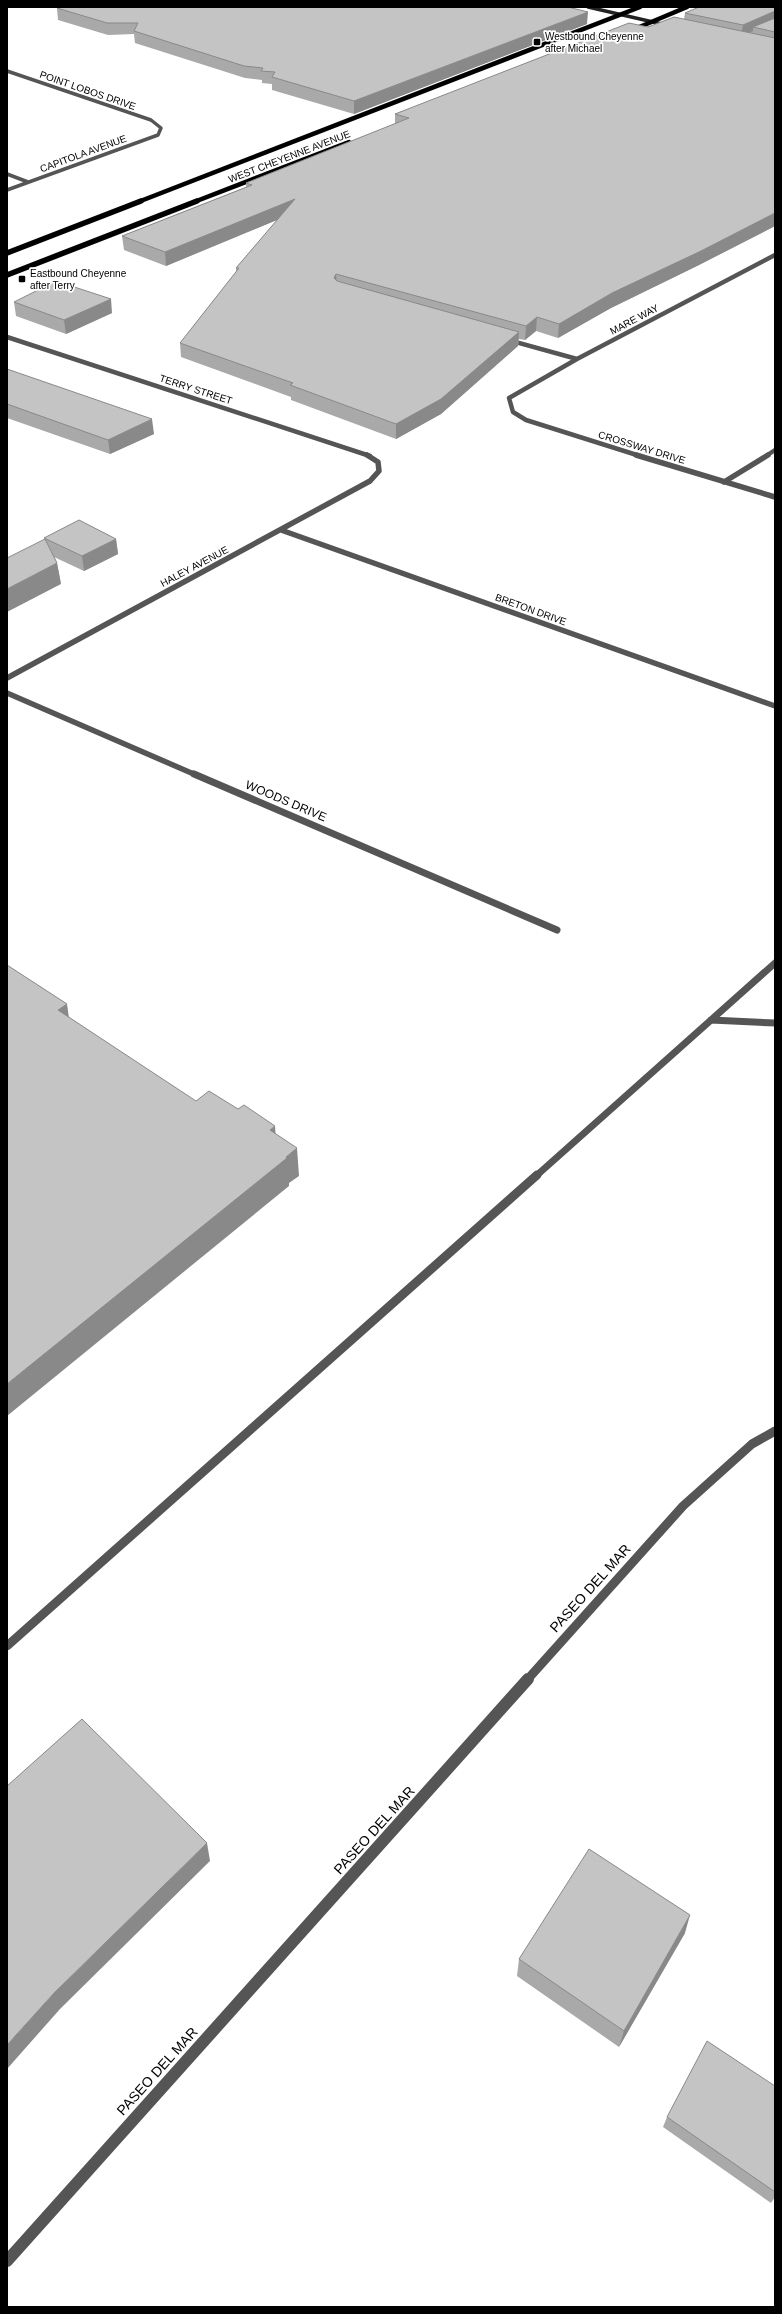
<svg xmlns="http://www.w3.org/2000/svg" width="782" height="2314" font-family="Helvetica,sans-serif">
	<rect width="100%" height="100%" fill="#fff"/>
	<g fill="none" stroke-linecap="round" stroke-linejoin="round">
		<g stroke="#dbdbdb" stroke-width="5">
			<path id="primary-far1" d="M630 31 687 7
				M138 202 640 7
				M194 202 349 142"/>
		</g>
		<g stroke="#dbdbdb" stroke-width="6">
			<path id="primary" d="M7 253 141 201
				M7 275 197 201"/>
		</g>
		<path stroke="#555" stroke-width="7" d="M711 1020 775 1023
			M536 1176 775 963"/>
		<path stroke="#555" stroke-width="9" d="M7 1646 537 1175"/>
		<path stroke="#555" stroke-width="3.5" d="M7 71 151 120 161 128 158 135 7 190
			M7 174 28 182"/>
		<path stroke="#555" stroke-width="4.5" d="M7 337 370 456
			M508 340 577 359
			M640 456 526 420 513 412 509 398 577 359 775 255
			M766 456 775 450"/>
		<path stroke="#555" stroke-width="5.5" d="M636 455 775 497
			M724 482 768 455
			M281 530 775 706
			M7 678 370 481 379 471 378 462 367 455
			M7 693 196 775"/>
		<path stroke="#555" stroke-width="7" d="M194 774 557 930"/>
		<path stroke="#555" stroke-width="9" d="M527 1680 683 1506 752 1444 775 1431"/>
		<path stroke="#555" stroke-width="12" d="M7 2261 528 1679"/>
		<path stroke="#222" stroke-width="3.5" d="M588 7 666 25"/>
		<use href="#primary-far1" stroke="#000" stroke-width="4.5"/>
		<use href="#primary" stroke="#000" stroke-width="5.5"/>
	</g>
	<path fill="#a9a9a9" d="M775 7V226L699 265 611 308 558 338 536 331 525 340 519 339 518 346 441 414 396 439 291 400V397L181 357 180 343 236 272V268L277 220 166 266 124 250 122 236 246 187V183L395 124V114L648 27 684 19 685 13Z
		M57 8 587 24 354 114 272 90V84L262 83V80L245 78 135 43 134 34 108 35 58 20Z
		M14 302 112 313 66 334 16 316Z
		M7 369 154 434 110 454 7 418Z
		M44 538 116 539 118 554 84 571 54 557 57 563 61 584Z
		M685 1933 619 2047 517 1976 519 1959Z
		M775 2086V2197L771 2203 663 2127 667 2117Z"/>
	<path fill="#898989" d="M775 11 774 22 753 27V31L741 36 743 25Z
		M588 12 587 24 354 114V101Z
		M295 199 296 212 166 266 165 252Z
		M775 213V226L699 265 611 308 558 338 559 324 612 293Z
		M336 274 337 288 334 278Z
		M111 299 112 313 66 334 64 320Z
		M537 317 536 331 525 340 526 326Z
		M519 332 518 346 441 414 396 439V424Z
		M152 419 154 434 110 454 108 440Z
		M116 539 118 554 84 571 82 556Z
		M57 563 61 584 7 612V589Z
		M67 1004 71 1032 58 1010Z
		M275 1126 277 1154 270 1130Z
		M297 1148 299 1176 289 1183V1186L7 1416V1384Z
		M207 1843 210 1861 60 2009 7 2069V2045L54 1993Z
		M690 1915 685 1933 619 2047 624 2031Z"/>
	<path fill="#c4c4c4" stroke="#898989" d="M62 7H568L588 12 354 101 272 77 275 72 261 71 263 68 244 66 134 31 138 23H107L57 8Z
		M699 7H775V11L743 25 685 13Z
		M674 17 775 38V213L701 251 612 293 559 324 537 317 526 326 336 274 334 278 337 281 519 332 441 399 396 424 290 385 293 383 180 343 239 268H236L295 199 165 252 122 236 252 185 246 183 409 118 395 114 629 23 648 27Z
		M775 18V32L753 27Z
		M56 281 111 299 64 320 14 302Z
		M7 369 152 419 108 440 7 404Z
		M79 520 116 539 82 556 44 538Z
		M45 539 57 563 7 589V558Z
		M7 965 67 1004 58 1010 196 1101 209 1091 238 1109 244 1105 275 1126 270 1130 297 1148 286 1157 287 1158 7 1384Z
		M82 1719 207 1843 54 1993 7 2045V1786Z
		M589 1849 690 1915 624 2031 519 1959Z
		M707 2041 775 2086V2192L667 2117Z"/>
	<g fill="#000" stroke="#fff" stroke-width="1.5">
		<rect x="533" y="38" width="8" height="8" rx="2"/>
		<rect x="18" y="275" width="8" height="8" rx="2"/>
	</g>
	<g text-anchor="middle" stroke-width="3.5" stroke-linejoin="round" paint-order="stroke">
		<g font-size="10" fill="#000" stroke="#fff" text-anchor="start">
			<text x="545" y="40">Westbound Cheyenne<tspan x="545" dy="12">after Michael</tspan></text>
			<text x="30" y="277">Eastbound Cheyenne<tspan x="30" dy="12">after Terry</tspan></text>
		</g>
		<g font-size="10" fill="#000" stroke="#fff">
			<text transform="translate(88 90) rotate(19)" y="4">POINT LOBOS DRIVE</text>
			<text transform="translate(83 153) rotate(-20)" y="4">CAPITOLA AVENUE</text>
			<text transform="translate(289 156) rotate(-21)" y="4">WEST CHEYENNE AVENUE</text>
			<text transform="translate(634 319) rotate(-28)" y="4">MARE WAY</text>
			<text transform="translate(196 389) rotate(18)" y="4">TERRY STREET</text>
			<text transform="translate(642 447) rotate(17)" y="4">CROSSWAY DRIVE</text>
			<text transform="translate(194 566) rotate(-28)" y="4">HALEY AVENUE</text>
			<text transform="translate(531 609) rotate(20)" y="4">BRETON DRIVE</text>
		</g>
		<g font-size="12" fill="#000" stroke="#fff">
			<text transform="translate(286 801) rotate(23)" y="4">WOODS DRIVE</text>
		</g>
		<g font-size="14" fill="#000" stroke="#fff">
			<text transform="translate(590 1588) rotate(-48)" y="5">PASEO DEL MAR</text>
			<text transform="translate(374 1830) rotate(-48)" y="5">PASEO DEL MAR</text>
			<text transform="translate(157 2071) rotate(-48)" y="5">PASEO DEL MAR</text>
		</g>
	</g>
	<rect width="782" height="2314" fill="none" stroke="#000000" stroke-width="16"/>
</svg>
